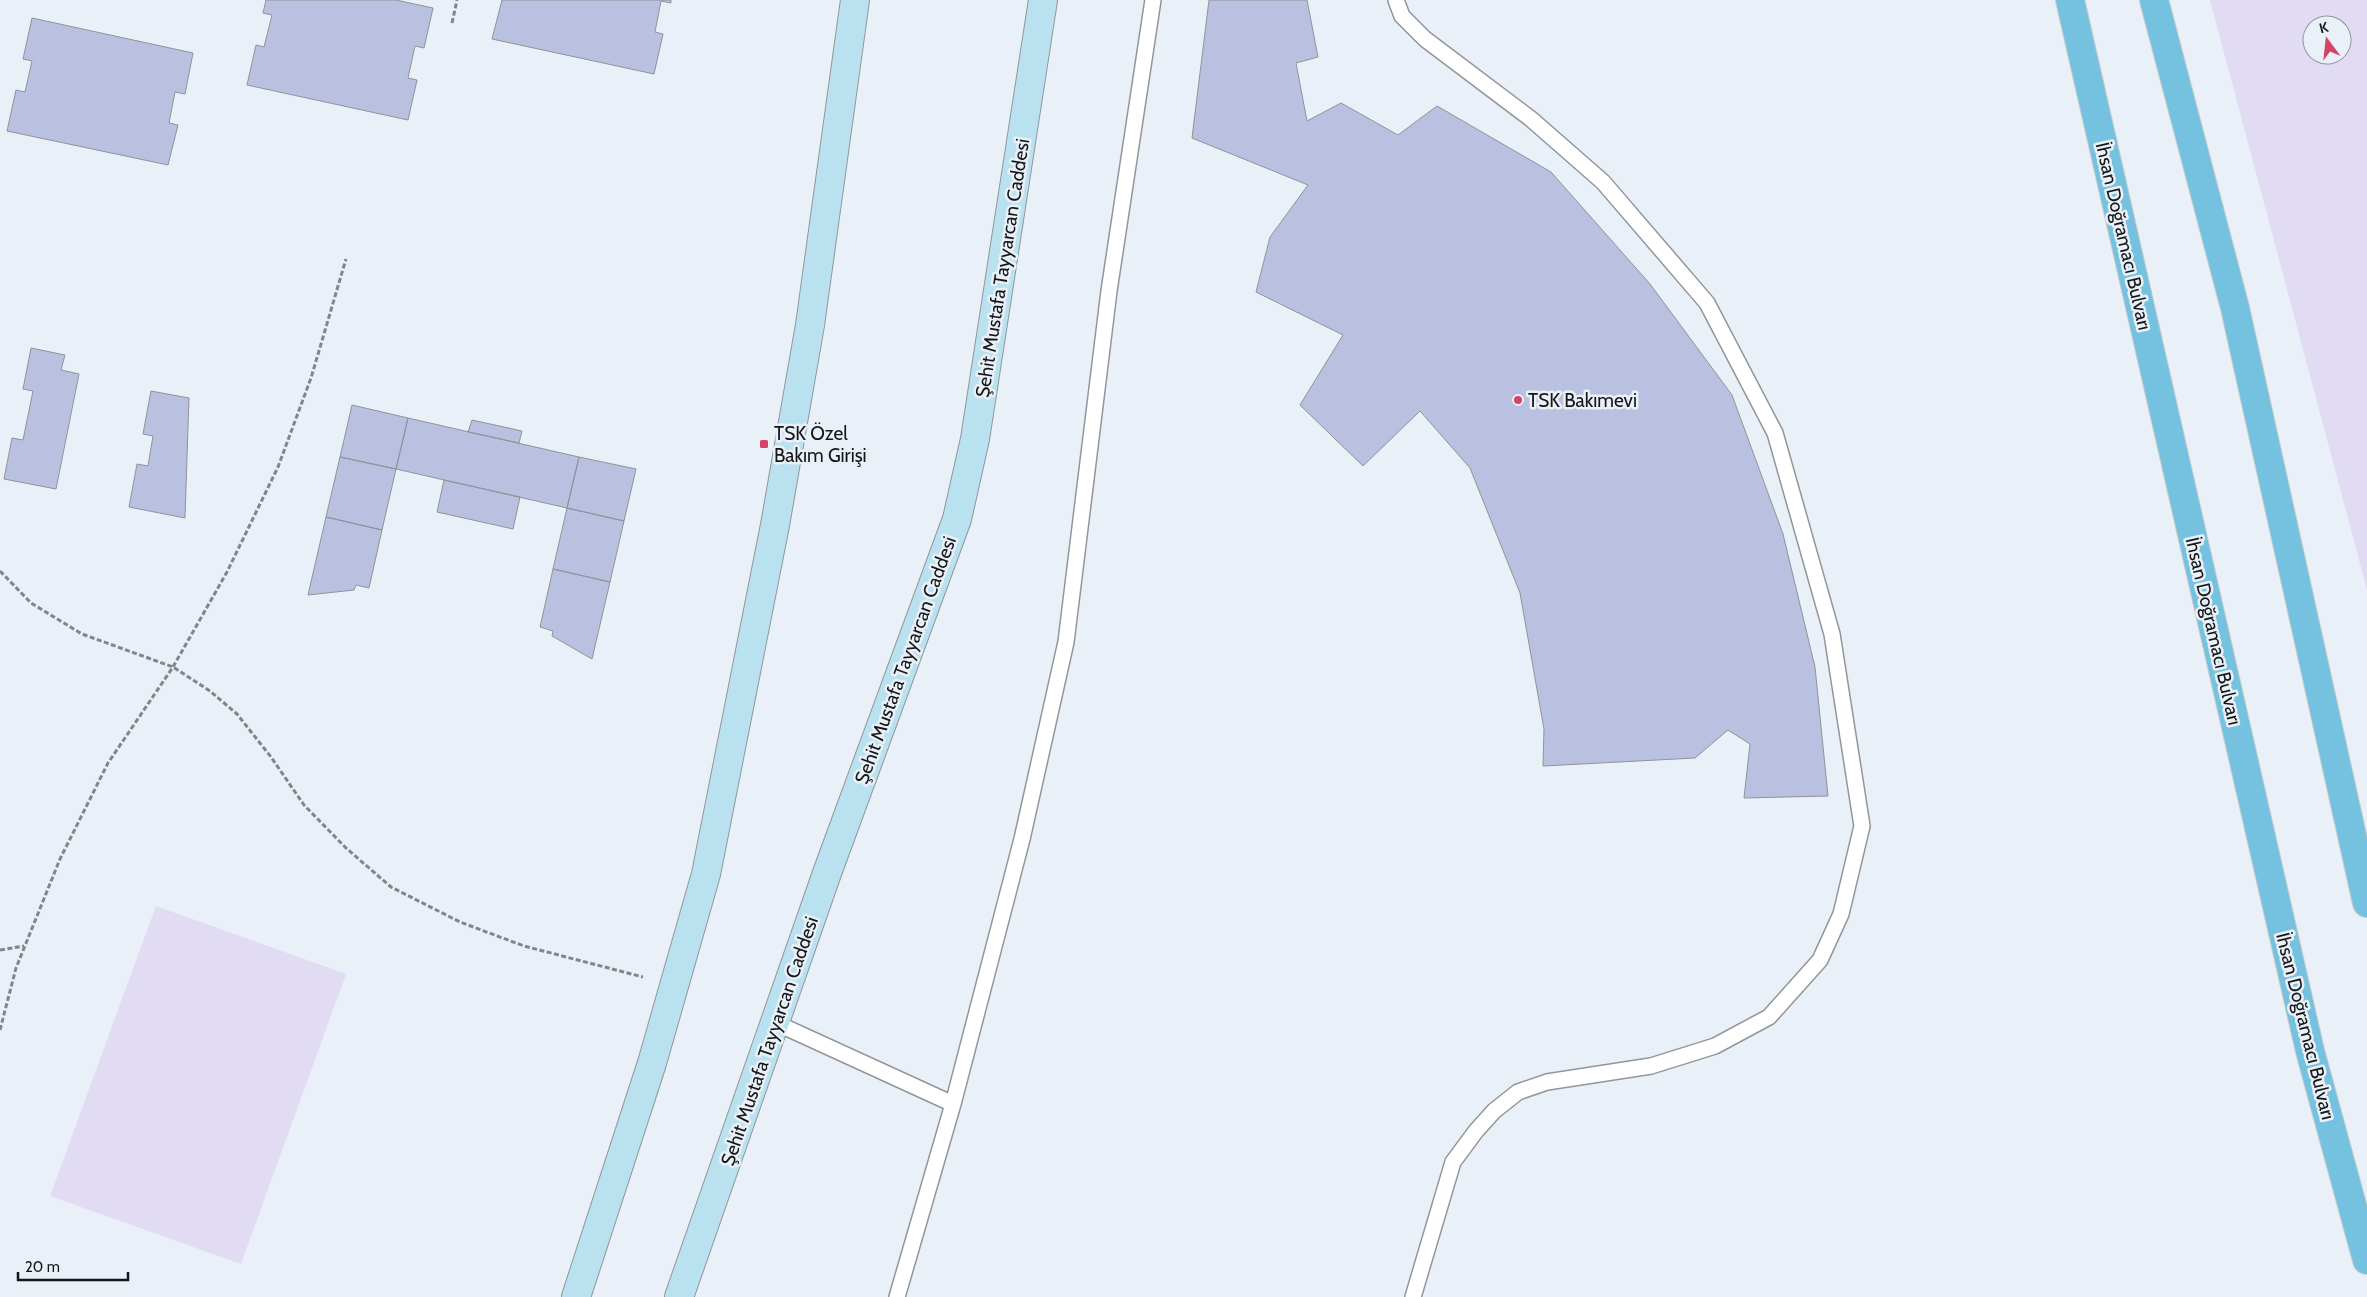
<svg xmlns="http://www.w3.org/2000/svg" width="2367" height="1297" font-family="Cabin,sans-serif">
	<rect width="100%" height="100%" fill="#e9f0f7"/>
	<path fill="#e2dbf4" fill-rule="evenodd" d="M2210 0H2367V590ZM2312 25H2342V55H2312Z
		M156 906 346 974 241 1264 50 1196Z"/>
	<path fill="#bac0e0" stroke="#91929b" d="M266 0H396L433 8 424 48 415 46 408 78 417 80 408 120 247 85 256 45 264 47 272 15 263 13Z
		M502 0H671V3L661 1 655 32 663 34 654 74 492 39Z
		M1209 0H1307L1318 57 1296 63 1307 121 1341 103 1398 135 1437 106 1551 172 1650 284 1732 395 1783 534 1815 667 1828 796 1744 798 1750 744 1728 730 1695 758 1543 766 1544 729 1520 593 1470 468 1420 411 1363 466 1300 405 1343 335 1256 292 1270 237 1308 185 1192 138Z
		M32 18 193 53 185 94 175 92 169 123 178 125 168 165 7 131 16 90 25 92 32 61 23 59Z
		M31 348 65 355 61 370 79 374 56 489 4 479 12 438 23 440 33 391 23 389Z
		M151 391 189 398 185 518 129 507 137 464 148 466 153 436 143 434Z
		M352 405 408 418 396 469 340 457Z
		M408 418 579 457 567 508 396 469Z
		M472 420 522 431 519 443 468 432Z
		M340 457 396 469 382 530 326 517Z
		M579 457 636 469 624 521 567 508Z
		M444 480 520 497 513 529 437 512Z
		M567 508 624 521 610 582 553 569Z
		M326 517 382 530 369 588 356 585 354 590 308 595Z
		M553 569 610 582 592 659 552 636 553 631 540 627Z"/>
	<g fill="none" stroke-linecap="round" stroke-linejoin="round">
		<g stroke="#90969c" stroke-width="18">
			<path id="service" d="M1396 0 1402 16 1425 39 1531 119 1603 182 1707 303 1775 433 1832 634 1862 826 1841 914 1820 960 1769 1017 1715 1046 1651 1066 1547 1082 1518 1092 1494 1111 1476 1131 1453 1162 1413 1297
				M776 1023 953 1104
				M897 1297 953 1104 1022 839 1066 642 1109 291 1153 0"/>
		</g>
		<g stroke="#90969c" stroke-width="30">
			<path id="secondary" d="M576 1297 652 1063 706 874 775 525 810 325 855 0
				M679 1297 827 873 957 519 975 439 1043 0"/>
		</g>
		<g stroke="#cbcccc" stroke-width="30">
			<path id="primary" d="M2070 0 2310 1051 2367 1260
				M2154 0 2235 308 2367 903"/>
		</g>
		<path stroke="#81868a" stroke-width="3" stroke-dasharray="5 2.5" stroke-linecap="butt" d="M452 23 457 0
			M0 571 31 603 82 634 173 667 210 691 237 714 271 757 304 805 346 848 391 887 460 922 524 946 643 977
			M0 950 24 946
			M0 1030 16 968 60 859 108 763 173 667 227 572 278 467 311 378 346 259"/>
		<use href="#service" stroke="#fff" stroke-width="15"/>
		<use href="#secondary" stroke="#bae1ef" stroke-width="28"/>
		<use href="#primary" stroke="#74c2df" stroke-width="28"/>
	</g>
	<g fill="#d34469" stroke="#e9f0f7" stroke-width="2">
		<circle cx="1518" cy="400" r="5"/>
		<rect x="759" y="439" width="10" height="10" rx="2.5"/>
	</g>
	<g text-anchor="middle" stroke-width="5" stroke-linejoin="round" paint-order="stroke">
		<g font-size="19" fill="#141618" stroke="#e9f0f7">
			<text transform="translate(2124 236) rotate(77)" y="7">İhsan Doğramacı Bulvarı</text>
			<text transform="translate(1002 268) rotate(-81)" y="7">Şehit Mustafa Tayyarcan Caddesi</text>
			<text transform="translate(2214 631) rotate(77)" y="7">İhsan Doğramacı Bulvarı</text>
			<text transform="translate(905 660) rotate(-70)" y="7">Şehit Mustafa Tayyarcan Caddesi</text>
			<text transform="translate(2306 1026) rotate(76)" y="7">İhsan Doğramacı Bulvarı</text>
			<text transform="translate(769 1041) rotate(-71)" y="7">Şehit Mustafa Tayyarcan Caddesi</text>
		</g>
		<g font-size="19" fill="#141618" stroke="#e9f0f7" text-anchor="start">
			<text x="1528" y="407">TSK Bakımevi</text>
			<text x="774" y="440">TSK Özel<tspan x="774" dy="22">Bakım Girişi</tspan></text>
		</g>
	</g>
	<g transform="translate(2327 40) rotate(345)"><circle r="24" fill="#e9f0f7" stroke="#94999e"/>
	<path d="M0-4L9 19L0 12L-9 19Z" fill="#d34469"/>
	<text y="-8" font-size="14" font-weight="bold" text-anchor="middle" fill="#141618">K</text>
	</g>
	<path d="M18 1272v8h110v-8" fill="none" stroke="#141618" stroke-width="2.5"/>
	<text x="25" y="1272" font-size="15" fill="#141618" stroke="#e9f0f7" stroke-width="4" paint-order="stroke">20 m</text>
</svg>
